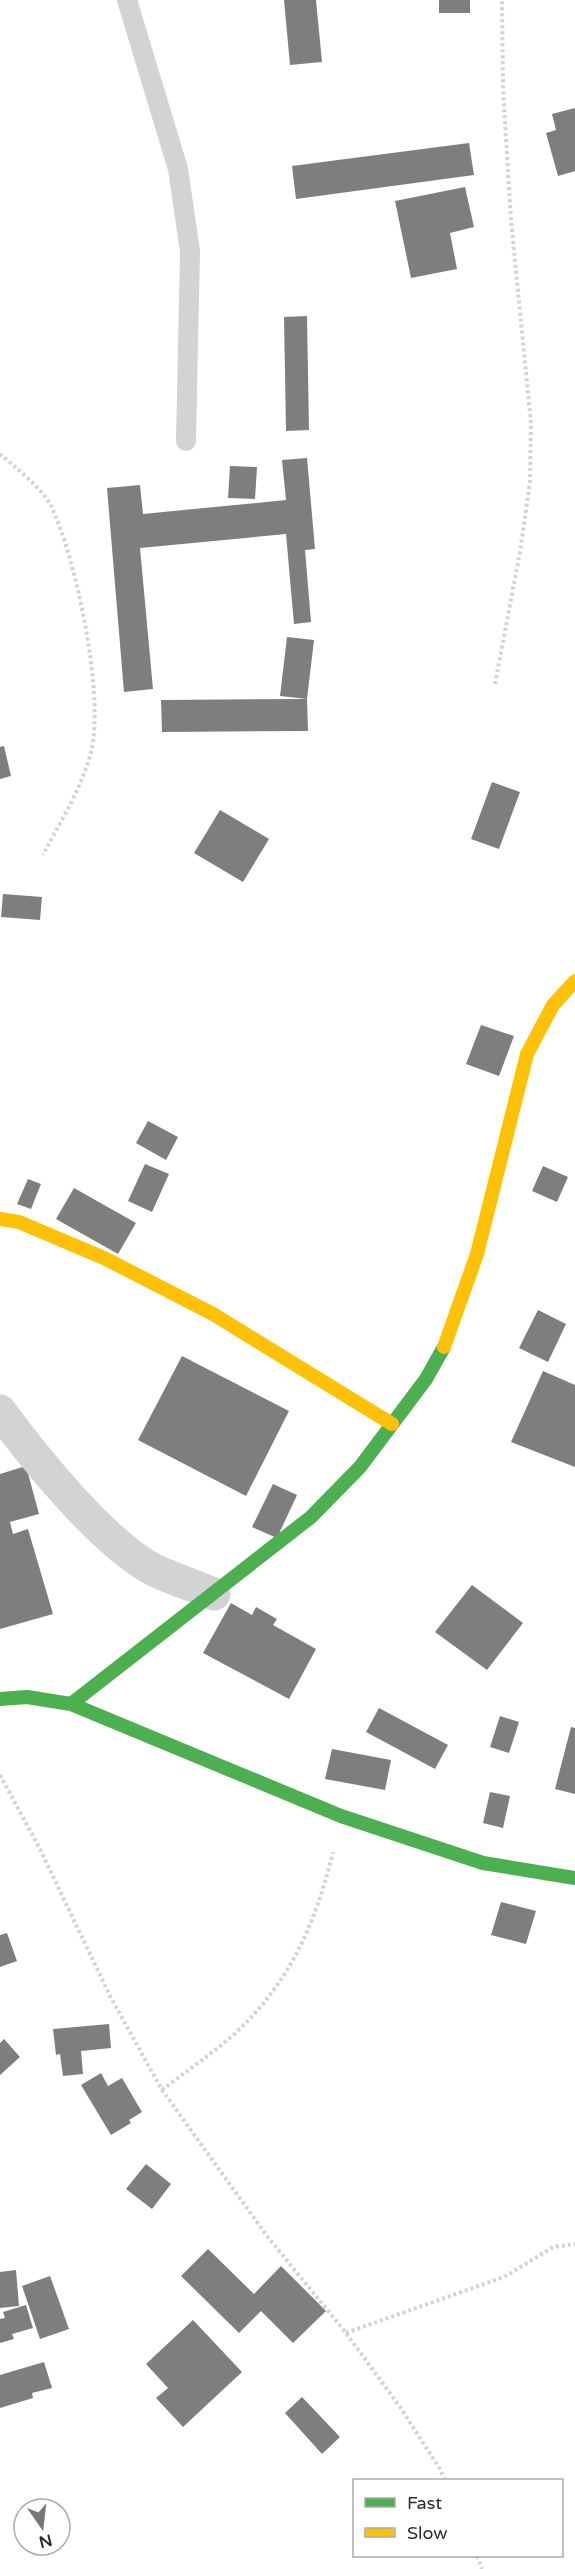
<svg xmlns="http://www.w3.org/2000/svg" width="575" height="2569" font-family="'Varela Round',sans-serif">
	<rect width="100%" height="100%" fill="#fff"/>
	<path fill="#7e7e7e" d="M284 0H316L322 62 290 65Z
		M439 0H470V13H439Z
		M575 108V171L558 176 546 133 556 130 552 114Z
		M469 143 474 175 296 199 292 166Z
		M465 187 474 227 450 233 457 269 411 278 395 201Z
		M307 316 309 430 286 431 284 317Z
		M307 458 315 549 305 550 311 622 294 624 286 534 140 548 153 689 124 692 107 488 140 485 143 514 286 500 282 460Z
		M230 466 257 467 255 499 228 498Z
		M287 637 314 640 307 699 280 696Z
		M307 699 308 731 162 732 161 700Z
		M4 746 11 776 0 779V747Z
		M492 782 520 792 499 849 471 839Z
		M220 810 269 839 243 882 194 853Z
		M3 894 42 897 40 920 1 917Z
		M481 1025 514 1036 499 1076 466 1064Z
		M148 1121 178 1137 166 1160 136 1143Z
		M145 1164 169 1174 152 1212 128 1201Z
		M543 1166 568 1177 557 1202 532 1191Z
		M28 1179 41 1184 31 1209 17 1204Z
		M74 1188 136 1223 118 1254 56 1219Z
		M538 1310 566 1324 548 1362 519 1348Z
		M182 1356 289 1411 246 1496 138 1440Z
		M543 1371 575 1385V1467L511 1442Z
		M26 1466 39 1514 10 1522 13 1534 28 1529 53 1614 0 1629V1474Z
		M273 1484 297 1495 277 1538 252 1527Z
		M472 1585 523 1623 487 1670 435 1632Z
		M231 1603 252 1615 256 1607 277 1619 273 1625 316 1649 289 1699 203 1653Z
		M379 1708 448 1745 435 1769 366 1732Z
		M500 1716 519 1722 509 1753 490 1747Z
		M571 1727 575 1728V1794L555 1789Z
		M332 1749 391 1760 385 1790 325 1779Z
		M490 1792 510 1796 503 1828 483 1823Z
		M501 1902 536 1911 526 1944 491 1935Z
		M7 1933 17 1961 0 1967V1935Z
		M109 2024 111 2048 81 2051 83 2074 63 2076 60 2054 56 2055 53 2029Z
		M4 2039 20 2057 0 2075V2043Z
		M101 2073 108 2086 122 2078 142 2112 129 2120 131 2123 111 2135 81 2085Z
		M146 2164 171 2184 152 2209 126 2189Z
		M208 2249 254 2294 281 2266 326 2311 293 2343 261 2311 239 2333 181 2276Z
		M16 2270 19 2306 0 2308V2272Z
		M50 2276 69 2329 40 2339 22 2286Z
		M26 2305 33 2328 12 2334 14 2339 0 2343V2319L5 2318 3 2312Z
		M193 2320 242 2372 183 2427 156 2398 168 2388 146 2364Z
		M44 2362 52 2388 32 2393 33 2398 0 2408V2375Z
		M302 2397 340 2437 322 2454 285 2413Z"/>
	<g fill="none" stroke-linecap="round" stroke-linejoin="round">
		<path stroke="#d3d3d3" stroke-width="4" stroke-dasharray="3 3" stroke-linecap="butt" d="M0 454C15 467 43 489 51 506 76 557 105 697 91 752 82 788 60 822 43 855
			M495 684 520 552 530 482 531 423 511 220 503 89 502 0
			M0 1775 39 1847 111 1998 162 2090 267 2236 346 2333 400 2407 440 2469 445 2480
			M162 2090C185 2072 209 2056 231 2037 288 1986 315 1926 333 1852
			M346 2333 504 2277 553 2247 575 2244
			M477 2556 482 2569"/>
		<path stroke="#d3d3d3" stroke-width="20" d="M127 0 178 169 190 251 186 441"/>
		<path stroke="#d3d3d3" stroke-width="33" d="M0 1411C35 1459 103 1543 154 1570 173 1579 195 1586 214 1594"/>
		<path stroke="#4caf50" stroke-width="14" d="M0 1699 27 1697 71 1704 341 1816 483 1863 575 1878
			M71 1704 311 1517 360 1467 426 1379 444 1347"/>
		<path stroke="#ffc107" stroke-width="14" d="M0 1219 19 1222 104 1258 213 1314 392 1424
			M444 1347 477 1254 527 1054 553 1005 575 981"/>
	</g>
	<rect x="353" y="2479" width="210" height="78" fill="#ffffff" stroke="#ababab" stroke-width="1.5"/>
	<rect x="365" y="2498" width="30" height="9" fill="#4caf50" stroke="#ababab" stroke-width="1.5"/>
	<text x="407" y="2509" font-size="18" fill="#2e2e2e">Fast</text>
	<rect x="365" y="2528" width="30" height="9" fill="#ffc107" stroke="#ababab" stroke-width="1.5"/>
	<text x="407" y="2539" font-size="18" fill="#2e2e2e">Slow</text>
	<g transform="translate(42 2527) rotate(166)"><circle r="28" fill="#ffffff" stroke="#ababab" stroke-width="1.5"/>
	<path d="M0-4.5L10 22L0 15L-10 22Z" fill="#777777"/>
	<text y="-9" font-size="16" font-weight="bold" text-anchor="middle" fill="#2e2e2e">N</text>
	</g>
</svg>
